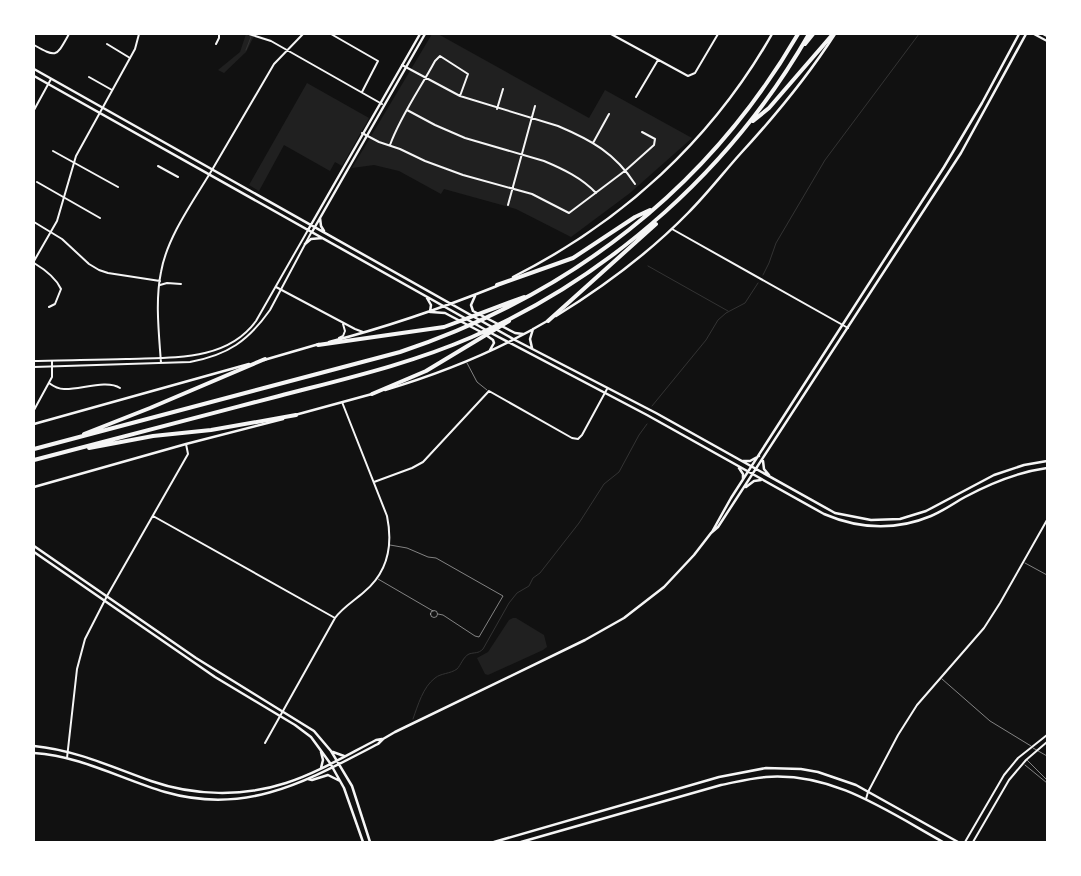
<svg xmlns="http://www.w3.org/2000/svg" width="1081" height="876" font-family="'Public Sans',sans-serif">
	<rect width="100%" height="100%" fill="#111"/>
	<path fill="#202020" d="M246 34H255L246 52 224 73 218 70 240 52Z
		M432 34H438L589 118 605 90 692 138 630 193 571 237 516 209 444 189 441 194 399 171 374 165 352 168Z
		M307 83 369 118 342 166 335 162 330 171 284 145 259 191 249 185Z
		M513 618H516L544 635 547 647 543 650 488 675 485 674 477 658 488 652 509 620Z"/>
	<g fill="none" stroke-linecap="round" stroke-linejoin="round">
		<path stroke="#333" stroke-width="1" d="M246 50 251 37
			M648 266 728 311
			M763 275 769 263 776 243 825 160 919 34
			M652 406 706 340 718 320 726 313 745 303 758 283
			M413 719C418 705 423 687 435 678 441 673 450 674 457 669 461 665 463 657 469 654 475 652 478 654 483 649L509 603 517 593 529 586 533 578 540 573 579 523 604 484 619 472 639 435 647 424"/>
		<path stroke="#f5f5f5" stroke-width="0.5" d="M467 363 477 382 487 390
			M390 545 407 548 428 557 436 558 503 596 479 637 475 636 443 615 438 614
			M1025 563 1047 575
			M378 579 433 611
			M430.5 614a3.5 3.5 0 1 1 7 0a3.5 3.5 0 1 1-7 0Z
			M942 679 990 721 1031 746
			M1033 748 1047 756
			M1027 760 1047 780
			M1025 765 1047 783"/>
		<path stroke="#f5f5f5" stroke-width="2" d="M249 34 271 41 382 104
			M331 34 378 61 362 92
			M611 34 688 76 695 73 718 34
			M107 44 130 58
			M216 44 219 38V34
			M34 45C57 58 56 57 69 34
			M402 65 460 96 558 126C591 140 615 153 635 184
			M89 77 112 90
			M636 97 658 60
			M497 109 503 89
			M34 110 51 79
			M407 110 435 125 465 138 544 161C563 169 582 178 596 193
			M362 133 379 142 400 149 425 161 463 175 532 194 569 213 626 170 654 145 655 139 642 132
			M593 143 609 114
			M390 145C401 115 420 89 435 61L440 56 468 74 460 96
			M53 151 118 187
			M158 166 178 177
			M212 170 274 64 303 34
			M37 182 100 218
			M508 205 535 106
			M672 229 848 328
			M34 263C44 269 56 278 61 289L55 304 49 307
			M160 285 167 283 181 284
			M276 287 355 329 363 332
			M339 338 343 336 345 331 343 324
			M49 383C53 386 58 389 64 389 79 390 107 379 120 388
			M34 410 52 377V361
			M374 482 412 468 423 462 489 391 572 438 578 439 582 435 607 389
			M153 516 335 618
			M265 743 335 618C343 607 354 601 364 592 388 572 393 545 387 516L342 402
			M67 758 77 669 85 639 107 596 188 454 186 444
			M866 799 868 792 898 735 917 705 984 628 1000 603 1047 520"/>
		<path stroke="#f5f5f5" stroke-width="2" d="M1034 34 1047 41
			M1043 34 1047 36
			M34 222 62 239 89 264 99 270 108 273 160 281
			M34 261 57 221 76 156 135 49 139 34
			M34 361C64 360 95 360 126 359 171 357 226 362 256 321L308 230
			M161 363C159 334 155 301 161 272 167 237 194 200 212 170
			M34 367 190 362C228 355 248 341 270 310L311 233
			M965 842 1004 775 1018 758 1047 735
			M973 842 1009 780 1026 760 1047 742"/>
		<path stroke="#f5f5f5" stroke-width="2.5" d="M34 69 515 340 656 413 835 513 871 520 900 519 926 511 994 475 1024 465 1047 461
			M34 76 486 330
			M320 218 321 226 324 231
			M308 230 420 34
			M312 232 425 34
			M305 244 311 239 322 238
			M513 277C622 222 712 140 772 34
			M475 296 471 305 473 311 515 333 523 334
			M427 298 431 305 430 312
			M431 312 445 313 481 332
			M556 316C603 287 649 253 688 213 707 194 723 173 741 153 775 116 808 76 835 34
			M491 333 647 415 824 514C859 529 895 531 931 516 943 511 954 503 965 497 991 483 1018 472 1047 468
			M486 335 493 340 494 343 490 350
			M329 342C387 327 442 308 497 286
			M532 348 530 339 533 329
			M264 360 319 344
			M385 390C442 373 497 351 549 320
			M295 415 372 394
			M34 424 249 364
			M743 461H750L759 456
			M763 461 764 469 769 475
			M739 468 743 474V479
			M34 487 186 444 283 419
			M746 487 754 481 761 480
			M712 532 731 498 944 167 982 103 1019 34
			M34 546 196 658 314 731 331 751 352 786 370 842
			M34 552 215 677 295 725 311 737 330 763 344 788 363 842
			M34 746C75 750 112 767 151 781 194 796 243 797 286 783 317 773 347 755 376 740L382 739
			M333 752 344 756
			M34 753C81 756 121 779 165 792 248 816 308 780 378 744L383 739 395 732 585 640 624 618 664 587 694 555 711 533 718 527 961 153 1026 34
			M321 768 323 760 321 752
			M308 779 312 780 328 775 340 781
			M494 842 719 777 766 768 801 769 818 772 856 785 958 842
			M521 842 721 785C736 782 751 778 766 777 833 772 887 811 943 842"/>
		<path stroke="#f5f5f5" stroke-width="4" d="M805 44 813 34
			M753 121 769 108 833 34
			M497 285 573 258 635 217 650 210
			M548 321 656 224
			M318 345 444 327 524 297
			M372 394 426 371 509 321
			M84 434 150 408 265 359
			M89 448 153 436 211 430 296 415
			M34 449 400 352C570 295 708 189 798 34
			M34 460C115 439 197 417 279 396 344 379 410 364 472 337 613 275 733 167 809 34"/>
	</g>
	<rect width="1081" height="876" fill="none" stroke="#ffffff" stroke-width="70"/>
</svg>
